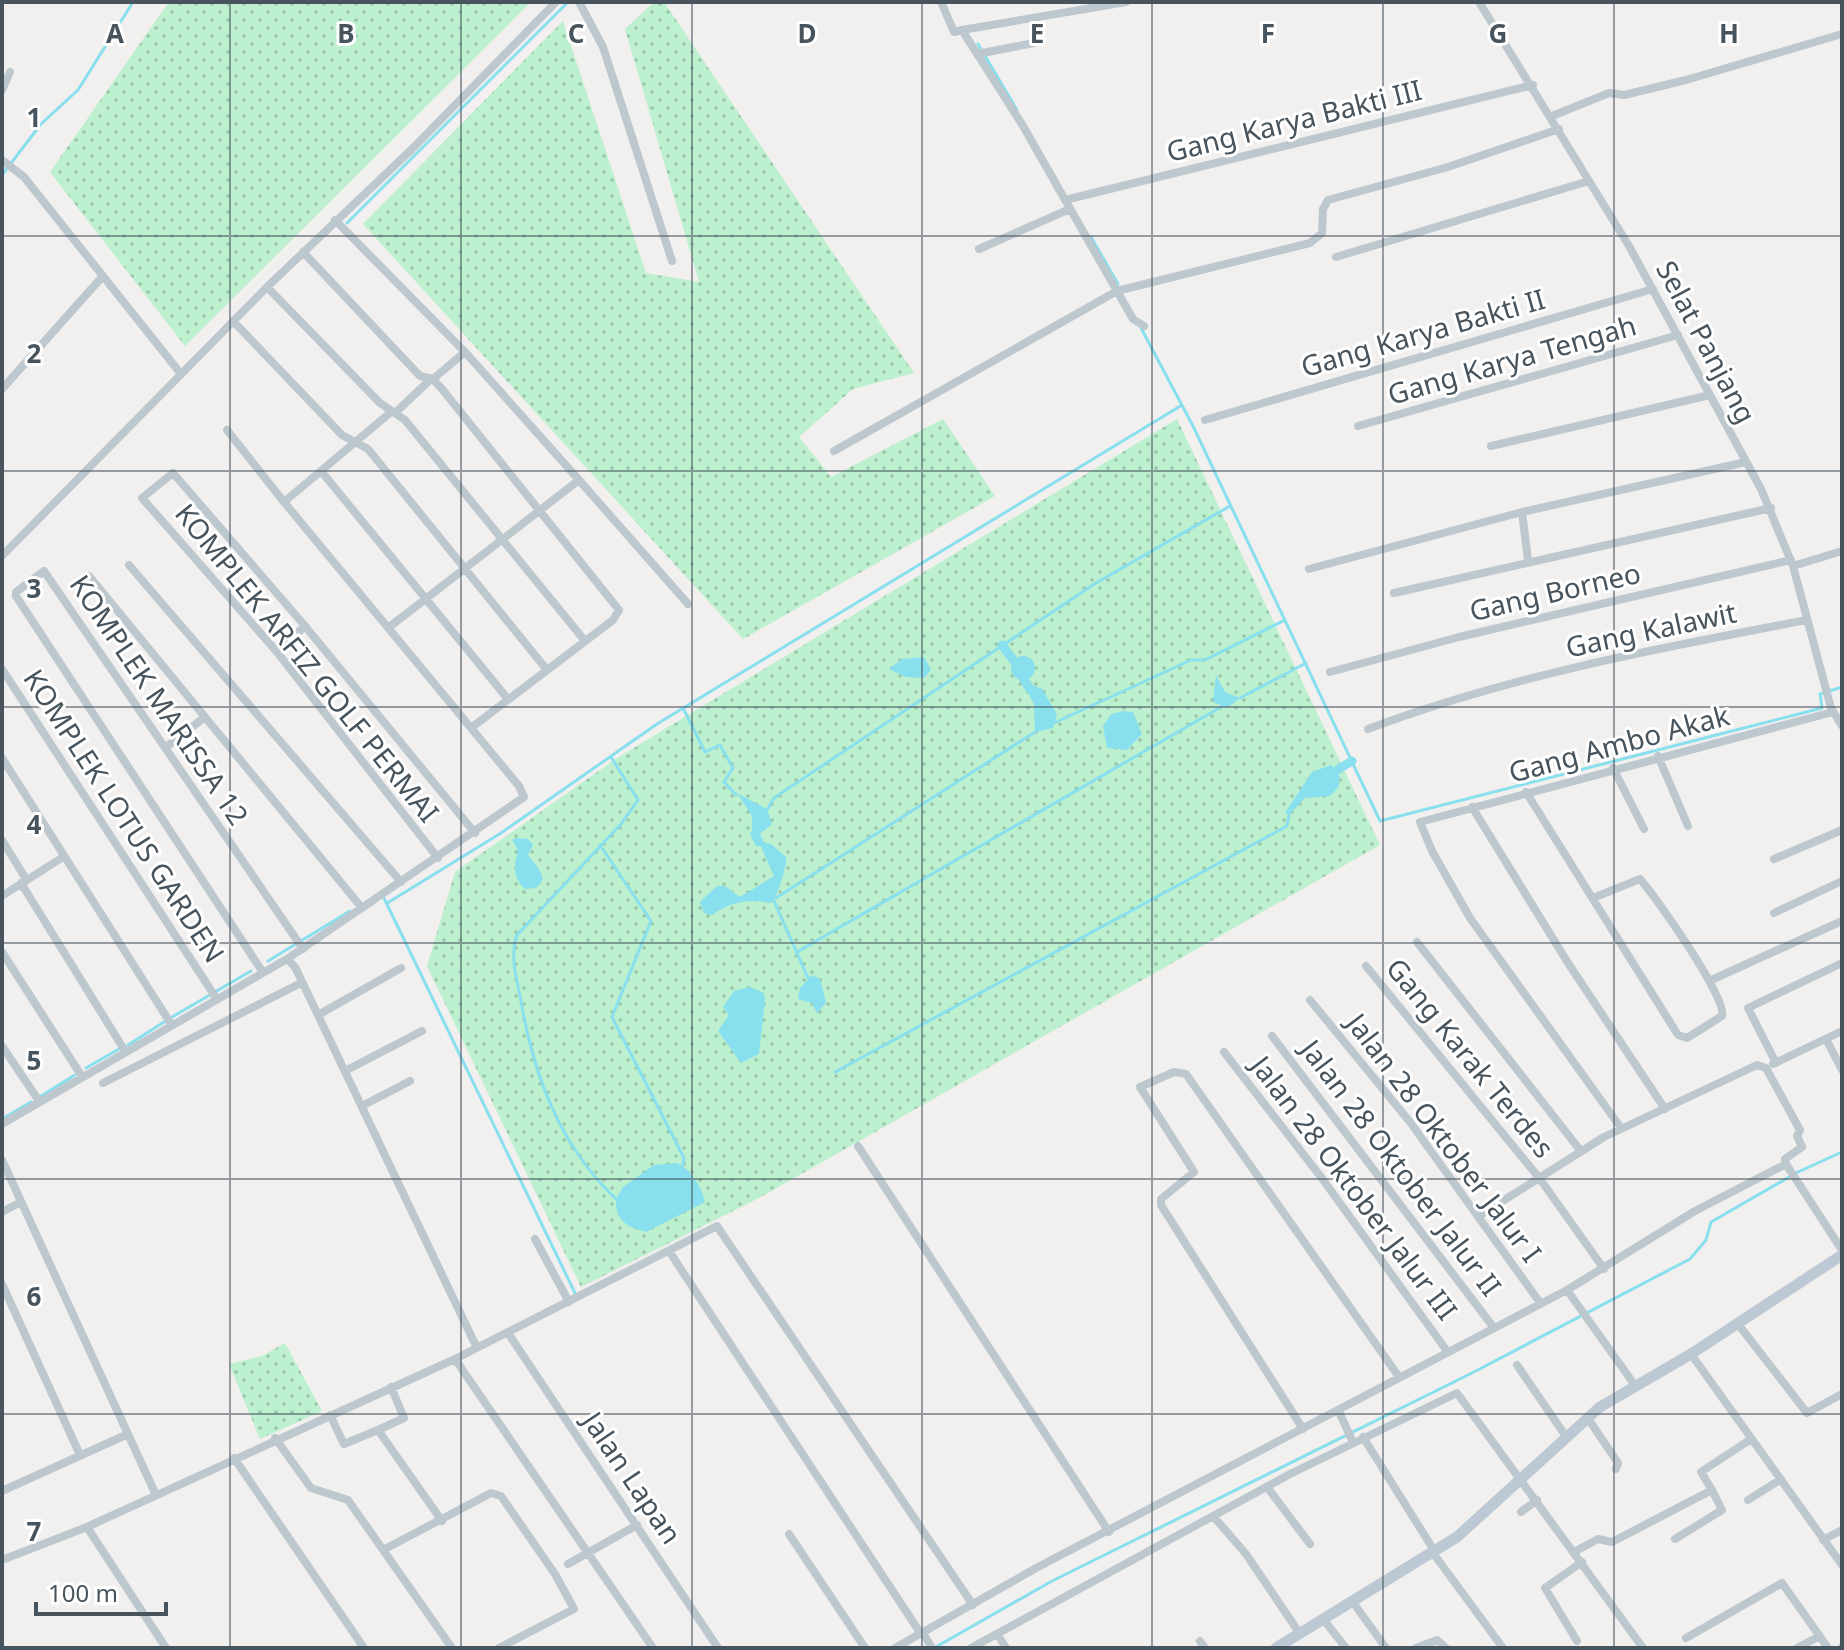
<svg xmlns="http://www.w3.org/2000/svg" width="1844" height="1650" font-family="'Noto Sans',sans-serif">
	<defs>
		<pattern id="grass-dots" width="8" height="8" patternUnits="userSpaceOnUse" patternTransform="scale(2)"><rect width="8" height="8" fill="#bcf0ce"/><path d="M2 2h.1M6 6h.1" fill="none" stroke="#9bc5aa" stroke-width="1.8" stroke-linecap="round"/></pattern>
	</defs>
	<rect width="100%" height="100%" fill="#f2efef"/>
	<path fill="url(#grass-dots)" d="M169 2H531L185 346 50 172Z
		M654 2H664L914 373 853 389 799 437 831 477 943 419 995 496 743 639 363 224 563 21 646 273 699 282 625 29Z
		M1177 419 1380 845 757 1199 581 1287 427 966 455 872 617 758Z
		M285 1343 322 1411 260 1439 229 1364 262 1356Z"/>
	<path fill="#88dfee" d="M1011 668a12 12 0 1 1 24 0a12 12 0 1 1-24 0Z
		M924 657 931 670 924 678 906 677 889 669 902 659Z
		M1216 675 1225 692 1240 698 1227 708 1213 702Z
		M1033 685 1042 689 1057 714 1053 728 1035 732 1034 704 1028 693Z
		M1124 711 1133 712 1142 734 1127 750 1107 748 1103 726 1111 714Z
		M1331 765 1340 777 1338 788 1330 796 1305 798 1289 815 1285 813 1312 772Z
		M737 793 767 809 772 824 761 833 752 834V816Z
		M516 838 528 839 533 845 528 855C535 865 552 879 535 888L525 889C512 877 514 865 518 850L512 840Z
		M759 842 771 844 786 857C787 866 778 896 771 903 750 898 729 902 712 915L704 913 700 902 717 886H725L740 897 774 876Z
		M812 975 820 979 826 1003 817 1013 812 1003 798 999 800 988Z
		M750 987 764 993 765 1000 759 1054 741 1063 718 1031 729 1015 723 1007 734 991Z
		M676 1163C689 1166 703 1189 705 1202L646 1232C626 1227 615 1220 616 1199L623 1187 654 1165Z"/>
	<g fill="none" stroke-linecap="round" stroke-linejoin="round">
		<path stroke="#88dfee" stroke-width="3" d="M978 44 1017 110
			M2 175 41 124 78 90 133 2
			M347 223 568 2
			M1091 237 1118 284
			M1141 328 1193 426 1380 821 1822 708 1820 694 1842 687
			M1240 698 1306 663
			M684 710 705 752 720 745 733 768 724 782 736 795
			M1054 723 1191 660H1205L1285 620
			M611 757 638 800 621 824 517 935C510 956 516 976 520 996 533 1073 558 1144 616 1199
			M767 810 774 798 1096 583 1230 506
			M600 845 651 921 612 1017 684 1158 683 1164
			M383 896 575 1293
			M776 898 1035 732
			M774 901 808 978
			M389 902 501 833 657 724 1182 405
			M797 952 1221 707
			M268 961 350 911
			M172 1017 251 971
			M128 1045 164 1022
			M86 1068 119 1049
			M835 1072 1287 826 1289 815
			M41 1096 75 1075
			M2 1119 31 1102
			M934 1648 1052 1581 1472 1373 1690 1259 1706 1240 1711 1222 1798 1172 1842 1152"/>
		<path stroke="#88dfee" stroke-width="9" d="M1002 645 1014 661
			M1023 678 1030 689
			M1337 770 1352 761
			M755 834 759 842"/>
		<path stroke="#bdc7ce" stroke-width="8" d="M579 2 603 47 672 261
			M941 2 954 32 962 30
			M1126 2 962 30 1023 126 1133 319 1144 326
			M1479 2 1629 246 1761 489 1793 566 1831 708 1842 726
			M977 54 1034 43
			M2 90 10 72
			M1552 116 1609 93 1624 95 1686 80 1842 34
			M2 160 24 177 181 374
			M1065 200 1533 85
			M335 220 465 352 579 480 388 628
			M979 249 1070 209
			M303 252 420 376 433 379 442 389 619 610 613 620 471 728
			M1336 257 1589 181
			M267 287 380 403 405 420 585 641
			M233 321 342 435 368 449 547 670
			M433 379 465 352
			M2 389 102 277
			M395 413 431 379
			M1205 420 1653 289
			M1358 426 1678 335
			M227 430 284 502
			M1491 446 1710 395
			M834 451 1117 291 1310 243 1322 233 1323 209 1328 200 1448 167 1559 129
			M321 471 507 698
			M579 480 688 604
			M2 556 267 287 412 149 556 2
			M1528 560 1522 512 1746 462
			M129 565 401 882
			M1793 566 1842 551
			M1309 569 1522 512
			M89 576 362 908
			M1394 593 1771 508
			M305 626 173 473 142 498 277 652 438 858
			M277 652 305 626 475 833
			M2 669 216 998
			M1330 672 1459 637 1791 560
			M1368 729C1509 676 1659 648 1807 620
			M165 748 205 717
			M1658 756 1688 826
			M2 758 171 1024
			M1613 768 1644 829
			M1526 792 1678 1035 1687 1038 1722 1016C1728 999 1656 897 1640 879L1593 898
			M1472 807 1568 963 1665 1109
			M2 840 26 879
			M1774 859 1842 830
			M21 883 125 1051
			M2 896 63 857
			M1774 913 1842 881
			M1417 942 1580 1150
			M2 952 81 1075
			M287 959 524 797 519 786 284 502 391 412
			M1366 966 1540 1179 1604 1269
			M262 971 16 596V592L44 571 303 949
			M1709 981 1842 921
			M1310 1000 1410 1122 1541 1304
			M318 1015 401 968
			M1272 1036 1494 1328
			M1826 1039 1842 1070
			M2 1046 39 1101
			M1224 1052 1321 1177 1447 1351
			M1776 1063 1748 1008 1842 963
			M1773 1064 1842 1031
			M345 1071 422 1031
			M103 1083 301 983
			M362 1106 410 1081
			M2 1124 287 959 295 967 477 1348
			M1621 1128 1470 918 1432 851 1420 822 1833 712
			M858 1146 1109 1532
			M2 1160 156 1495
			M1786 1164 1842 1250
			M2 1212 21 1202
			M535 1239 569 1302
			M669 1251 921 1634
			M2 1284 80 1455
			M1567 1290 1634 1384
			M1738 1324 1807 1413 1842 1394
			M508 1333 718 1648
			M1691 1354 1842 1565
			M455 1359 653 1648
			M1517 1365 1567 1438
			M1338 1410 1353 1442
			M330 1415 344 1444 378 1430 442 1521
			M1587 1417 1618 1463 1616 1469
			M1303 1429 1161 1205V1199L1194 1172 1140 1087 1174 1072 1186 1074 1399 1377
			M378 1430 404 1418 391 1387
			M1363 1437 1435 1552
			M275 1438 311 1488 348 1500 452 1648
			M234 1458 364 1648
			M1267 1487 1310 1544
			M1712 1490 1701 1472 1751 1439
			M2 1491 128 1434
			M1748 1500 1781 1479
			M1521 1512 1537 1500
			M1214 1517 1246 1554 1300 1634
			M87 1527 166 1648
			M789 1534 865 1648
			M1823 1540 1842 1530
			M383 1550 491 1493 501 1496 555 1574 574 1609 499 1648
			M1574 1552 1598 1539 1612 1542 1712 1490 1722 1510 1675 1539
			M1433 1553 1503 1648
			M2 1560 87 1527 455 1359 717 1226 973 1605
			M568 1564 637 1525
			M1352 1601 1386 1648
			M1323 1619 1346 1648
			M923 1633 932 1648
			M998 1635 1006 1648
			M1686 1638 1782 1583 1828 1648
			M1200 1641 1205 1648
			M1577 1641 1545 1588 1582 1562
			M895 1648 1038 1567 1567 1290 1695 1211 1786 1164 1785 1159 1802 1147 1797 1136 1800 1130 1766 1068 1757 1065 1604 1137 1479 1216
			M971 1648 1292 1473 1457 1393 1643 1648
			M1416 1648 1437 1640 1446 1648
			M1797 1648 1820 1636
			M1841 1648 1842 1647"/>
		<path stroke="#bcc9d4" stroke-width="11" d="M1276 1648 1457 1537 1600 1407 1691 1354 1842 1255"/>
	</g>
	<path fill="none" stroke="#47545d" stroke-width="2" stroke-opacity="0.55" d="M230 2V1648M461 2V1648M692 2V1648M922 2V1648M1152 2V1648M1383 2V1648M1614 2V1648M2 236H1842M2 471H1842M2 707H1842M2 943H1842M2 1179H1842M2 1414H1842"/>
	<g text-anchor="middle" stroke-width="6" stroke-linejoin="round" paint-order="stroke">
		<g font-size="28" fill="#47545d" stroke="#fff">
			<text transform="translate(1294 121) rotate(-14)" y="10">Gang Karya Bakti III</text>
			<text transform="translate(1423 333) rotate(-16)" y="10">Gang Karya Bakti II</text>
			<text transform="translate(1706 342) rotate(62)" y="10">Selat Panjang</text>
			<text transform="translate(1512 360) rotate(-16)" y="10">Gang Karya Tengah</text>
			<text transform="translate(1555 592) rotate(-13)" y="10">Gang Borneo</text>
			<text transform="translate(1651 630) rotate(-12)" y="10">Gang Kalawit</text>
			<text transform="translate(307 663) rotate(51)" y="10">KOMPLEK ARFIZ GOLF PERMAI</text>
			<text transform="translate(159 700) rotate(56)" y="10">KOMPLEK MARISSA 12</text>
			<text transform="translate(1619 744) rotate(-15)" y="10">Gang Ambo Akak</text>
			<text transform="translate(124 816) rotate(57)" y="10">KOMPLEK LOTUS GARDEN</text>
			<text transform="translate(1470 1058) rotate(51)" y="10">Gang Karak Terdes</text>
			<text transform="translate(1444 1138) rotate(53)" y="10">Jalan 28 Oktober Jalur I</text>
			<text transform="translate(1401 1168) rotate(53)" y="10">Jalan 28 Oktober Jalur II</text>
			<text transform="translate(1354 1188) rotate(53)" y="10">Jalan 28 Oktober Jalur III</text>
			<text transform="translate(632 1478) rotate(56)" y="10">Jalan Lapan</text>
		</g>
	</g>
	<g font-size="26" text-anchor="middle" font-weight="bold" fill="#47545d" stroke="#fff" stroke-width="6" stroke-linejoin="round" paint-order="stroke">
		<text x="115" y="43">A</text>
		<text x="346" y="43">B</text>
		<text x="576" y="43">C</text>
		<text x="807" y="43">D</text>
		<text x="1037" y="43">E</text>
		<text x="1268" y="43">F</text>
		<text x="1498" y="43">G</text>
		<text x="1729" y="43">H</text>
		<text x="34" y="127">1</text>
		<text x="34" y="363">2</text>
		<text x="34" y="598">3</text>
		<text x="34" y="834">4</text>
		<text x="34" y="1070">5</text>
		<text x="34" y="1306">6</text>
		<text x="34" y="1541">7</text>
	</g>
	<rect width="1844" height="1650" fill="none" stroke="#47545d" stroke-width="8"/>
	<path d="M36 1602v12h130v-12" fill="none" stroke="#47545d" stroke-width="4"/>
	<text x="48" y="1602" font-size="24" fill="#47545d" stroke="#ffffff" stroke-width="6" paint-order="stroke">100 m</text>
</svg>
